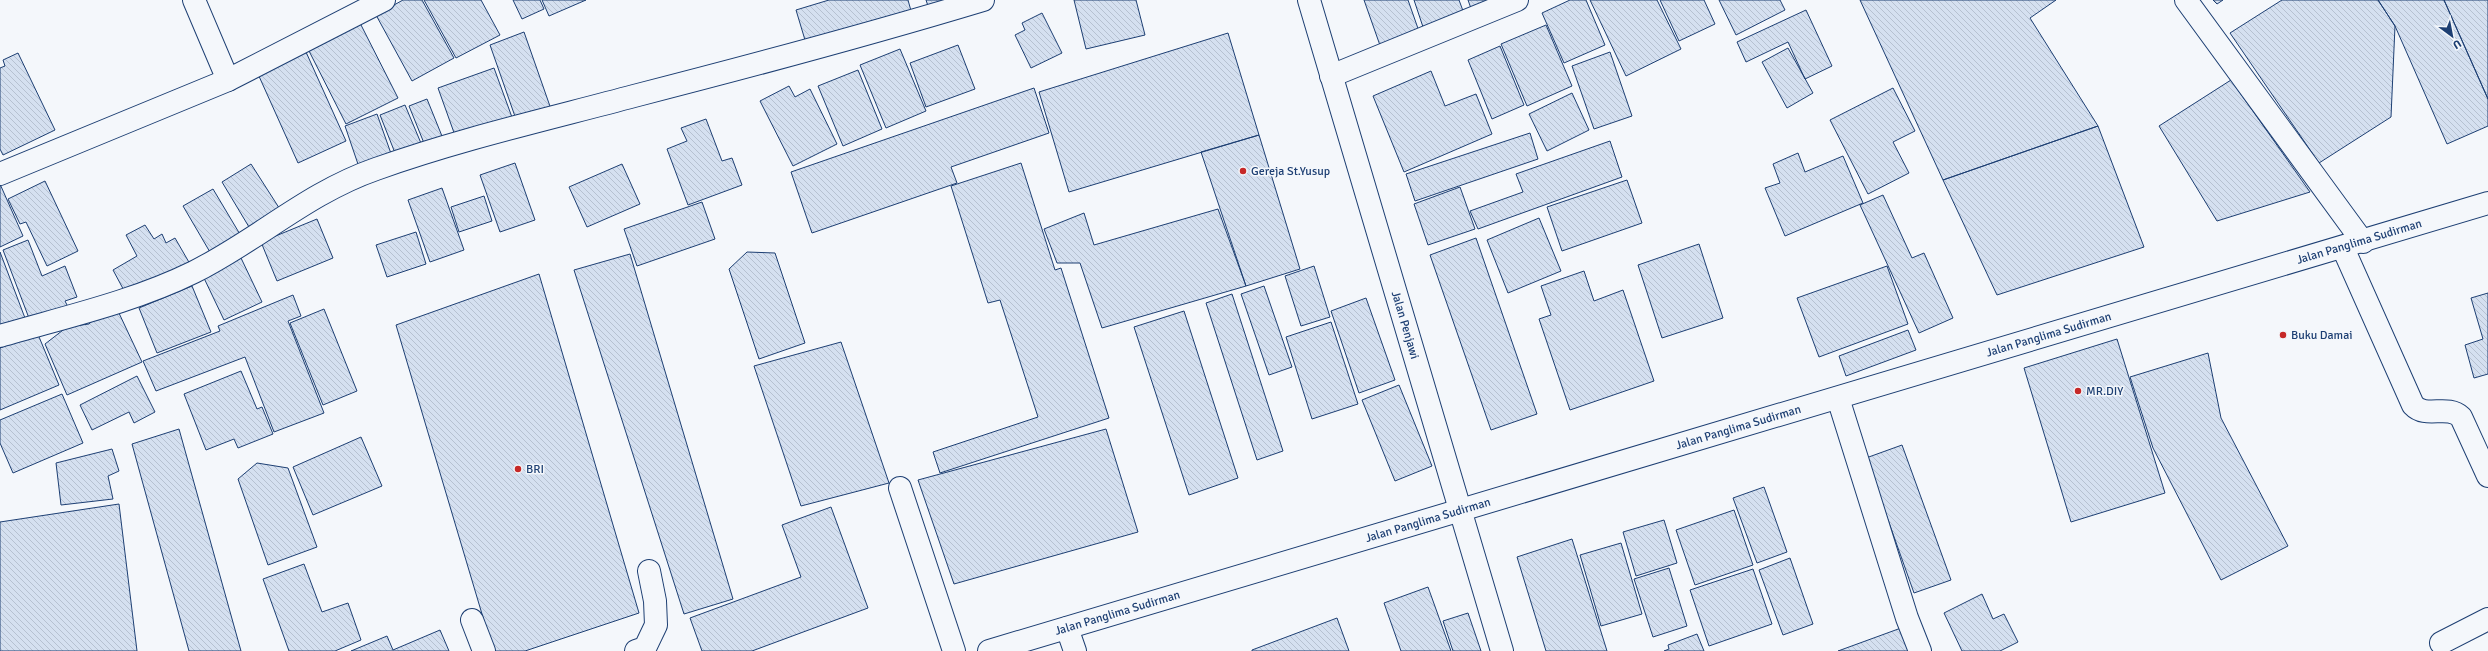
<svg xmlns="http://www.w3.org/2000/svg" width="2488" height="651" font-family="Signika,sans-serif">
	<defs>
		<pattern id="building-back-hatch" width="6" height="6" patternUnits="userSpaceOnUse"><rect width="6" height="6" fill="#d5e0f0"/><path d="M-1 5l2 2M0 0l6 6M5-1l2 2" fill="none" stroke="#b6c1d1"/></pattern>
	</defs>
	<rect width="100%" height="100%" fill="#f4f7fb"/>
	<path fill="url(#building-back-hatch)" stroke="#1d3f73" d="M403 0H422L454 58 412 81 376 15Z
		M424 0H481L500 35 456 58Z
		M513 0H540L544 9 522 19Z
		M542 0H586L549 16Z
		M829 0H908L913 18 808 50 796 10Z
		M926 0H962L930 12Z
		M1074 0H1136L1145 35 1086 49Z
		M1364 0H1408L1421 37 1382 51Z
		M1414 0H1459L1466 19 1425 33Z
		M1468 0H1507L1473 14Z
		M1570 0H1586L1605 45 1564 63 1542 13Z
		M1590 0H1657L1681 49 1626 76Z
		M1660 0H1704L1715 24 1679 41Z
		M1719 0H1780L1785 10 1736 35Z
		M1860 0H2056L2030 18 2098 126 1943 180Z
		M2213 0H2223L2217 4Z
		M2282 0H2378L2395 26 2391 117 2319 163 2230 33Z
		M2378 0H2444L2488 99V126L2447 144 2395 26Z
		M2444 0H2488V99Z
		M1806 10 1832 66 1805 79 1788 42 1746 62 1737 42Z
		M1042 13 1062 53 1031 68 1015 35 1025 30 1022 23Z
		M359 21 398 98 346 124 307 47Z
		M1546 25 1572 86 1527 106 1501 44Z
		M524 32 552 112 518 125 490 45Z
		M1228 33 1259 135 1069 192 1039 92Z
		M958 45 975 89 926 107 910 63Z
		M1500 46 1524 105 1492 119 1468 60Z
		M1788 48 1813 93 1787 108 1762 62Z
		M900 49 926 111 886 128 860 65Z
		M306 52 346 141 298 163 258 74Z
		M1610 52 1632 116 1594 129 1572 66Z
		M18 53 55 130 3 155 0 149V68L5 66 3 60Z
		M494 68 513 120 457 141 438 88Z
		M858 70 882 129 843 146 818 86Z
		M1431 71 1445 106 1476 94 1492 134 1404 172 1373 96Z
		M2231 80 2310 192 2217 221 2159 126Z
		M789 86 795 97 810 89 837 144 793 166 760 101Z
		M1034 88 1049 133 951 167 957 183 812 233 791 172Z
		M1893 88 1915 131 1893 142 1909 173 1868 194 1830 120Z
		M1572 93 1589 130 1547 151 1529 114Z
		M427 99 446 146 428 153 409 106Z
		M405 105 423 148 397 158 380 115Z
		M377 114 394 162 361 173 345 126Z
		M706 119 722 161 732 158 742 185 688 205 667 149 687 141 681 128Z
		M2098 126 2144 247 1997 295 1943 180Z
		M1530 133 1538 159 1415 201 1406 174Z
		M1259 135 1300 269 1246 286 1201 152Z
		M1610 141 1622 177 1478 229 1470 211 1523 192 1516 174Z
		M1798 153 1805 172 1843 156 1863 203 1785 236 1765 188 1780 183 1773 164Z
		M515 163 535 220 500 232 480 175Z
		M1021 163 1055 270 1061 268 1109 418 940 473 933 452 1038 417 1000 300 988 303 951 186Z
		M251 164 283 214 252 232 222 182Z
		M622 164 640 204 587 227 569 187Z
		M1627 180 1642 223 1562 251 1547 207Z
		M45 181 78 251 47 266 26 222 20 224 8 199Z
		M0 184 23 236 0 247Z
		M1460 187 1475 229 1428 245 1414 204Z
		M442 188 464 250 430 262 408 200Z
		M213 189 244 241 214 259 183 206Z
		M1883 195 1912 258 1924 253 1953 318 1919 333 1860 205Z
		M484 196 492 221 459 232 451 207Z
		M702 202 715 239 637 266 624 229Z
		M1218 209 1246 286 1102 328 1080 263H1057L1044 229 1084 213 1094 245Z
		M1539 218 1561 271 1508 293 1487 240Z
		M317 219 333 258 277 281 261 242Z
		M145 225 154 239 162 234 166 243 175 238 190 264 128 298 113 270 137 256 126 235Z
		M416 232 426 264 387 277 376 245Z
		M1476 238 1537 414 1491 430 1430 255Z
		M28 240 42 276 65 266 77 297 65 301 70 311 32 326 3 250Z
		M1699 244 1723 318 1662 338 1638 265Z
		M0 252 28 326 0 334Z
		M747 252 775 253 805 343 759 359 729 269Z
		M630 254 733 599 684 614 574 270Z
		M241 258 262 302 224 320 203 276Z
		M1314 266 1330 317 1301 326 1285 276Z
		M1887 266 1908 324 1819 357 1797 298Z
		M1584 271 1594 301 1623 290 1654 381 1570 410 1539 319 1551 315 1541 286Z
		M539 274 639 613 525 651H493L396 325Z
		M192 286 211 332 157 353 139 308Z
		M1264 286 1292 367 1269 375 1241 294Z
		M2488 293V374L2474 378 2465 345 2483 339 2471 298Z
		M1232 294 1283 451 1257 460 1206 303Z
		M293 295 301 316 288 321 324 413 274 432 245 357 156 391 143 361 220 331 218 326Z
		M1366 298 1395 380 1359 393 1331 311Z
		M324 309 357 391 323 405 290 323Z
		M103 311H118L142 362 67 395 45 344 67 327 89 324Z
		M1184 311 1238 478 1189 495 1134 327Z
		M1331 322 1358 404 1312 419 1286 337Z
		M1908 330 1916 350 1846 376 1839 356Z
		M37 332 59 385 0 410V348Z
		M2117 339 2165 493 2071 522 2024 368Z
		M841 342 889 483 801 506 754 366Z
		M2208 353 2221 418 2288 546 2221 580 2153 448 2130 377Z
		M241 371 257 409 262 407 273 434 238 448 234 439 206 450 184 394Z
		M137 376 155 412 134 423 129 412 92 430 80 405Z
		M1399 385 1432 466 1395 481 1362 400Z
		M62 394 83 443 13 473 0 443V420Z
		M179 429 241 651H189L132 444Z
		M1106 429 1138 532 954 584 918 480Z
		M361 437 382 486 313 515 293 467Z
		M1902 445 1951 580 1914 593 1866 458Z
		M112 449 119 471 108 476 113 499 61 505 56 463Z
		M257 463 288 468 317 547 268 565 238 479Z
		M1764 487 1787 552 1757 563 1733 498Z
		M119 504 137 651H0V522Z
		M831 507 868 608 752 651H702L690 618 801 577 782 525Z
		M1734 510 1753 565 1695 585 1676 530Z
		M1664 520 1677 563 1636 576 1623 532Z
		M1572 539 1607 651H1546L1517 557Z
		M1621 543 1642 614 1601 626 1580 555Z
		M1790 558 1813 624 1783 635 1759 570Z
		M304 564 322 612 348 603 361 640 335 651H289L263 579Z
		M1669 568 1687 626 1653 637 1634 579Z
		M1753 569 1772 624 1709 646 1690 590Z
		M1428 587 1451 651H1401L1384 603Z
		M1982 594 1993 619 2004 614 2018 642 2000 651H1962L1944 613Z
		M1468 613 1481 651H1453L1443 621Z
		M1337 618 1349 651H1252V650Z
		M1901 628 1909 651H1838Z
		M440 630 449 651H351L387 636 393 650Z
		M1697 634 1704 651H1664L1669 649 1668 645Z"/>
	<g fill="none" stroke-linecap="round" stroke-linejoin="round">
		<g stroke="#1d3f73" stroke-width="24">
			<g id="minor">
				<path d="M194 0 228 80"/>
				<path id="s1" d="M1309 0 1502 651"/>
				<path d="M2186 0 2363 242"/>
				<path d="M1331 76 1517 0"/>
				<path d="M0 174 228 80 384 0"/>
				<path d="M2343 248 2413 405C2426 419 2447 404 2461 417L2488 476"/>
				<path d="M0 336C65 317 133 302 194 272 258 240 307 193 376 169 460 139 548 119 634 96 751 66 867 35 983 0"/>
				<path d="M1838 398 1907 618 1920 651"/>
				<path d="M900 488 954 651"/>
				<path d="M472 620 484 651"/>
				<path d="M1067 628 1075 651"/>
				<path d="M2441 643 2488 619"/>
				<path d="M636 651 645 648 656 625 655 601 649 571"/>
			</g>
		</g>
		<g stroke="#1d3f73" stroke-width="24">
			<g id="major">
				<path id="s2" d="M989 651 2488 203"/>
			</g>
		</g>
		<use href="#minor" stroke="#f4f7fb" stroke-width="22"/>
		<use href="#major" stroke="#f4f7fb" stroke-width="22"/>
	</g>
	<g fill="#c62828" stroke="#f4f7fb" stroke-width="1.5">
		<circle cx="1243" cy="171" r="4"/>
		<circle cx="2283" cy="335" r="4"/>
		<circle cx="2078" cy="391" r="4"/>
		<circle cx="518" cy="469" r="4"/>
	</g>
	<g text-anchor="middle" stroke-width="3" stroke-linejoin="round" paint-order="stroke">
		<g font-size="12" fill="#1d3f73" stroke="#f4f7fb" text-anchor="start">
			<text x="1251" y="175">Gereja St.Yusup</text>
			<text x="2291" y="339">Buku Damai</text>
			<text x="2086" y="395">MR.DIY</text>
			<text x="526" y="473">BRI</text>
		</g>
		<g font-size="12" fill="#1d3f73" stroke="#f4f7fb">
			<text dy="4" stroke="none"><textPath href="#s2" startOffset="1430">Jalan Panglima Sudirman</textPath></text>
			<text dy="4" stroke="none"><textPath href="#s1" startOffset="339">Jalan Penjawi</textPath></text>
			<text dy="4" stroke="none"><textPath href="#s2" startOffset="1106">Jalan Panglima Sudirman</textPath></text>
			<text dy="4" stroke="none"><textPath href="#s2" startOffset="782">Jalan Panglima Sudirman</textPath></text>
			<text dy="4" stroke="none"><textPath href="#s2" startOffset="458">Jalan Panglima Sudirman</textPath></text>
			<text dy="4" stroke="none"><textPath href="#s2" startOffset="134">Jalan Panglima Sudirman</textPath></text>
		</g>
	</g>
	<g transform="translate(2452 36) rotate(148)" stroke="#f4f7fb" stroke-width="3" paint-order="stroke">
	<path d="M0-3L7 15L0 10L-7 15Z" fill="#1d3f73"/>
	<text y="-6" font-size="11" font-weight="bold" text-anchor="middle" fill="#1d3f73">U</text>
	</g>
</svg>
